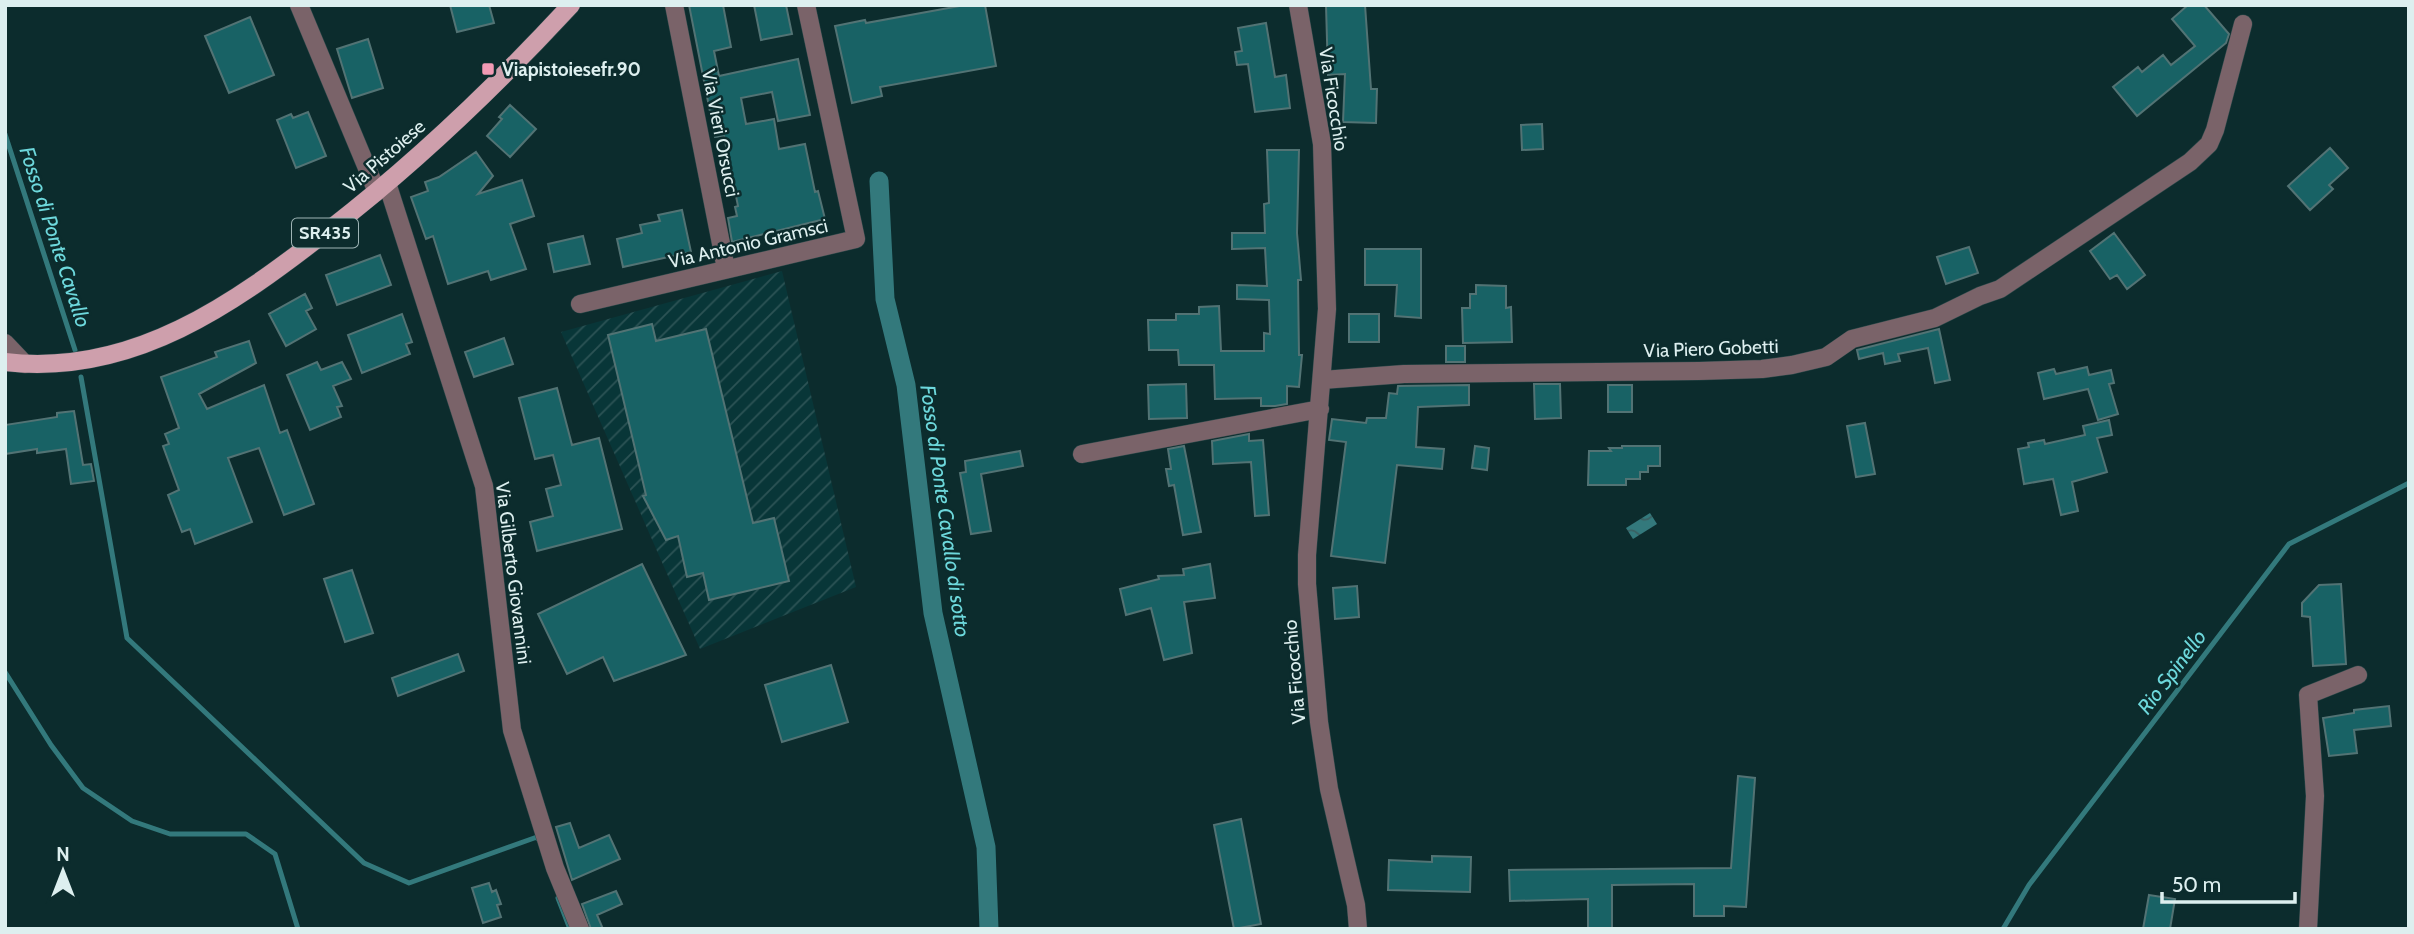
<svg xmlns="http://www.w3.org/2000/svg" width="2414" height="934" font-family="Cabin,sans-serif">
	<defs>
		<pattern id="industrial-furrows" width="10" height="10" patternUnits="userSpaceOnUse" patternTransform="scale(1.75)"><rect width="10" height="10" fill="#083638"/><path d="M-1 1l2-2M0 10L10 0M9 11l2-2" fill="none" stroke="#2c5355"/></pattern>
		<pattern id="water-waves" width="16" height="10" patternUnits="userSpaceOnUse" patternTransform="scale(1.75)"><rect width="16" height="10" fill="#33797c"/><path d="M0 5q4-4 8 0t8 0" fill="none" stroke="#3a6062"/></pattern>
	</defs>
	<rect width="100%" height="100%" fill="#0c2c2d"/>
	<path fill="url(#industrial-furrows)" d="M782 271 856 587 700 649 561 332Z"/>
	<path fill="url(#water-waves)" d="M1650 513 1657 524 1633 539 1626 528Z"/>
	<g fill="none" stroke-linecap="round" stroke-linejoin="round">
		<path stroke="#33797c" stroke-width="5" d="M5 134 75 350
			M81 377 127 638 364 863 409 883 537 837 538 839
			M5 672 51 745 83 788 132 821 170 834H246L275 854 298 929
			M558 898 570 929
			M2003 929 2029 885 2289 544 2409 483"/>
		<path stroke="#33797c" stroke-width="19" d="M879 181 885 299 906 385 933 613 986 847 989 929"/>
	</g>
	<path fill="#186265" stroke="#527374" stroke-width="2" d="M450 5H489L494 23 457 32Z
		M689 5H723L731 47 714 51 719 76 798 59 810 115 778 121 772 92 741 98 746 124 774 119 779 149 805 144 815 192 818 191 825 219 732 242 728 218 737 216 735 207 738 206 724 136 715 137Z
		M754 5H786L792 34 761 40Z
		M965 5H985L996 66 880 87 882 96 852 103 835 26 865 20 866 23Z
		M1326 5H1365L1371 89H1377L1376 123 1343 122 1345 74 1328 75Z
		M2188 5H2204L2229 34 2226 43 2137 116 2113 87 2138 67 2142 72 2163 55 2171 65 2195 46 2172 19Z
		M250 17 274 75 229 93 205 36Z
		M1266 23 1275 77 1286 75 1290 108 1255 112 1248 64 1237 65 1235 52 1242 51 1238 28Z
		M368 39 383 88 352 98 337 49Z
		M510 105 536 129 510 157 487 136 502 119 499 117Z
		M308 112 326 156 296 168 277 120 291 114 293 118Z
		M1542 124 1543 149 1522 150 1521 125Z
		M2330 148 2348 168 2329 185 2333 189 2310 210 2288 186Z
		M1267 150H1299L1297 233 1301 280H1298L1299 355H1302L1299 387 1287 386V404L1275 406H1261V398L1215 399 1214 365H1179L1178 350H1149L1148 320H1176V314H1199V307L1219 306 1221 351H1264V333L1270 334 1269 300 1237 299V285L1267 286 1265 248 1232 249V233H1265L1264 204 1269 203Z
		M476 152 493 176 478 194 522 180 534 216 510 224 526 269 491 280 488 271 448 284 433 236 426 239 411 197 428 191 425 182 439 177Z
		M682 210 691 252 623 267 617 239 642 233 640 225 660 221 658 215Z
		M2114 233 2145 275 2127 289 2117 275 2110 279 2090 251Z
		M583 236 590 264 554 272 548 244Z
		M1969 247 1978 273 1946 284 1937 257Z
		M1365 249H1421V318L1395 316 1397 285H1365Z
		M380 255 391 285 337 305 326 275Z
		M1476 285 1506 286V308L1511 307 1512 342 1463 343 1462 308H1470V294H1476Z
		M305 294 312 308 306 311 316 329 286 346 269 314Z
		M402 314 412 342 406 344 410 354 362 373 348 335Z
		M1349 314H1379V342H1349Z
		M652 324 656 341 706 329 753 523 774 518 789 581 709 600 703 573 687 577 678 536 666 540 643 496 646 495 608 335Z
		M1939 329 1950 380 1935 383 1928 348 1898 354 1900 361 1885 364 1883 353 1859 359 1857 350Z
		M504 338 513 364 474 377 465 352Z
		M249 341 256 363 199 394 207 409 264 385 280 433 287 430 314 504 284 515 259 448 228 458 252 522 195 544 190 529 182 532 168 495 179 490 163 446 169 444 165 434 179 428 161 377 217 357 215 352Z
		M1446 346H1465V362H1446Z
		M317 362 321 370 342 362 351 379 333 386 342 406 337 407 341 417 310 430 287 375Z
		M2087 367 2089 375 2111 370 2114 383 2109 384 2118 414 2098 420 2088 389 2044 399 2038 373 2054 369 2056 374Z
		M1186 384 1187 418 1149 419 1148 385Z
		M1534 384H1560L1561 418 1535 419Z
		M1469 385V405L1418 407 1416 447 1444 449 1442 469 1397 465 1385 563 1331 556 1346 442 1329 440 1332 419 1366 423 1367 418H1386L1389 393 1397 394 1398 386Z
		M1608 385H1632V412H1608Z
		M557 388 572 445 599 438 622 529 537 551 530 522 553 516 546 489 561 485 553 455 535 459 519 398Z
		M74 411 83 465 91 464 94 481 71 484 66 449 37 453V449L5 454V425L57 417V413Z
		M2109 420 2112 435 2097 438 2107 472 2072 482 2078 511 2061 515 2053 479 2024 484 2018 449 2029 447 2028 443 2044 440 2045 444 2085 435 2083 426Z
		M1865 423 1875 474 1856 477 1847 426Z
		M1249 434V441L1263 440 1269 515 1255 516 1251 462 1213 464 1212 441Z
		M1184 446 1201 532 1183 535 1174 485 1169 486 1166 469H1171L1168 449Z
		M1475 446 1489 448 1487 470 1472 468Z
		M1622 446H1660V466H1648V472H1640V479H1626V485H1588L1589 451H1611L1609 448H1622Z
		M1020 451 1023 466 981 474 991 531 971 534 960 473 966 472 965 461Z
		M642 564 686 655 614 681 603 657 567 674 538 614Z
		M1210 564 1215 598 1184 602 1192 653 1164 660 1151 608 1126 615 1120 589 1159 579 1158 576 1184 575 1183 569Z
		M352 570 373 633 345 642 324 579Z
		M2341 584 2346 664 2313 666 2310 617 2302 616V603L2319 585Z
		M1357 586 1359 617 1335 619 1333 588Z
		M458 654 464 671 398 696 392 678Z
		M831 665 848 722 782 742 765 685Z
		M2389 706 2391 726 2354 730 2357 753 2329 756 2323 718 2354 713V710Z
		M1738 776 1755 778 1746 907 1724 906V916H1694V884L1612 885V929H1588V899L1510 901 1509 870 1731 868Z
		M1241 819 1261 924 1234 929 1214 825Z
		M570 823 579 848 609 835 620 859 572 880 556 827Z
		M1432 856 1471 857 1470 892 1388 890 1389 860 1432 862Z
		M489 883 492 892 496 890 501 904 497 905 501 917 483 923 472 888Z
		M616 891 622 904 597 915 603 929H591L582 904Z
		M2149 895 2175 899 2170 929H2143Z"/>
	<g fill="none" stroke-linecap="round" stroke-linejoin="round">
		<g stroke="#294748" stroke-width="19">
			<path id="minor" d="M299 5 377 192
				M674 5 726 269
				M1298 5 1322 144 1327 309 1307 555V584L1319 722 1329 789 1356 905 1358 929
				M387 183 484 486 512 730 555 868 580 929
				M580 304 856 239 806 5
				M5 343 25 364
				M1322 380 1404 374 1699 371 1762 369 1792 365 1826 357 1852 339 1935 318 1980 296 2000 289 2190 162 2209 144 2215 130 2243 24
				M1082 454 1320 409
				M2308 929 2315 796 2308 695 2358 675"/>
		</g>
		<g stroke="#294748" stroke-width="19">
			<path id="major" d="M5 362C133 377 235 303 330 229 417 162 496 86 571 5"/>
		</g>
		<use href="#minor" stroke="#7a6369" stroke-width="18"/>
		<use href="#major" stroke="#ce9fac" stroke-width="18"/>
	</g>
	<rect fill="#f19ab4" stroke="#0c2c2d" stroke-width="2.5" x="481" y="62" width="14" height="14" rx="3.5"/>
	<g text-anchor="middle" stroke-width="5" stroke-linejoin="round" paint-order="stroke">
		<rect fill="#0c2c2d" stroke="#9eb4b5" stroke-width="2" x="292" y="218.5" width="66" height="29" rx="5"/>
		<g font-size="18" font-weight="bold" fill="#ddefef">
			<text x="325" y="239">SR435</text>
		</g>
		<g font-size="19" font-weight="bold" fill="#ddefef" stroke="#0c2c2d" text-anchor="start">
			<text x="502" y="76">Viapistoiesefr.90</text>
		</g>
		<g font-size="19" fill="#ddefef" stroke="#0c2c2d">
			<text transform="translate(1334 99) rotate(81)" y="7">Via Ficocchio</text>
			<text transform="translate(721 133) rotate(79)" y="7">Via Vieri Orsucci</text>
			<text transform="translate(384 156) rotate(-41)" y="7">Via Pistoiese</text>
			<text transform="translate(748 243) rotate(-13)" y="7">Via Antonio Gramsci</text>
			<text transform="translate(1711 348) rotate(-2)" y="7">Via Piero Gobetti</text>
			<text transform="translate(514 573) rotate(83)" y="7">Via Gilberto Giovannini</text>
			<text transform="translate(1294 672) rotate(-95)" y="7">Via Ficocchio</text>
		</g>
		<g font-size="21" font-style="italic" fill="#6dd8dc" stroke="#0c2c2d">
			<text transform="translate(55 237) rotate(72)" y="7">Fosso di Ponte Cavallo</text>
			<text transform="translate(945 511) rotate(82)" y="7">Fosso di Ponte Cavallo di sotto</text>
			<text transform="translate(2172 672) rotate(-53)" y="7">Rio Spinello</text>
		</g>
	</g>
	<rect width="2414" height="934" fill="none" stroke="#ddefef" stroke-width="14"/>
	<g transform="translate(63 871)" stroke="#0c2c2d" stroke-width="5" paint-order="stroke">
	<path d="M0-5L12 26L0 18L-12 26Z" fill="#ddefef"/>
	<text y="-10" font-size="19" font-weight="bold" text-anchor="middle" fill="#ddefef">N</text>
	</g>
	<path d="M2162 892v10h133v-10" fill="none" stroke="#ddefef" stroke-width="3.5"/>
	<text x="2172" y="892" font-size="21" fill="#ddefef" stroke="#0c2c2d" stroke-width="5" paint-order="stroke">50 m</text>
</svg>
